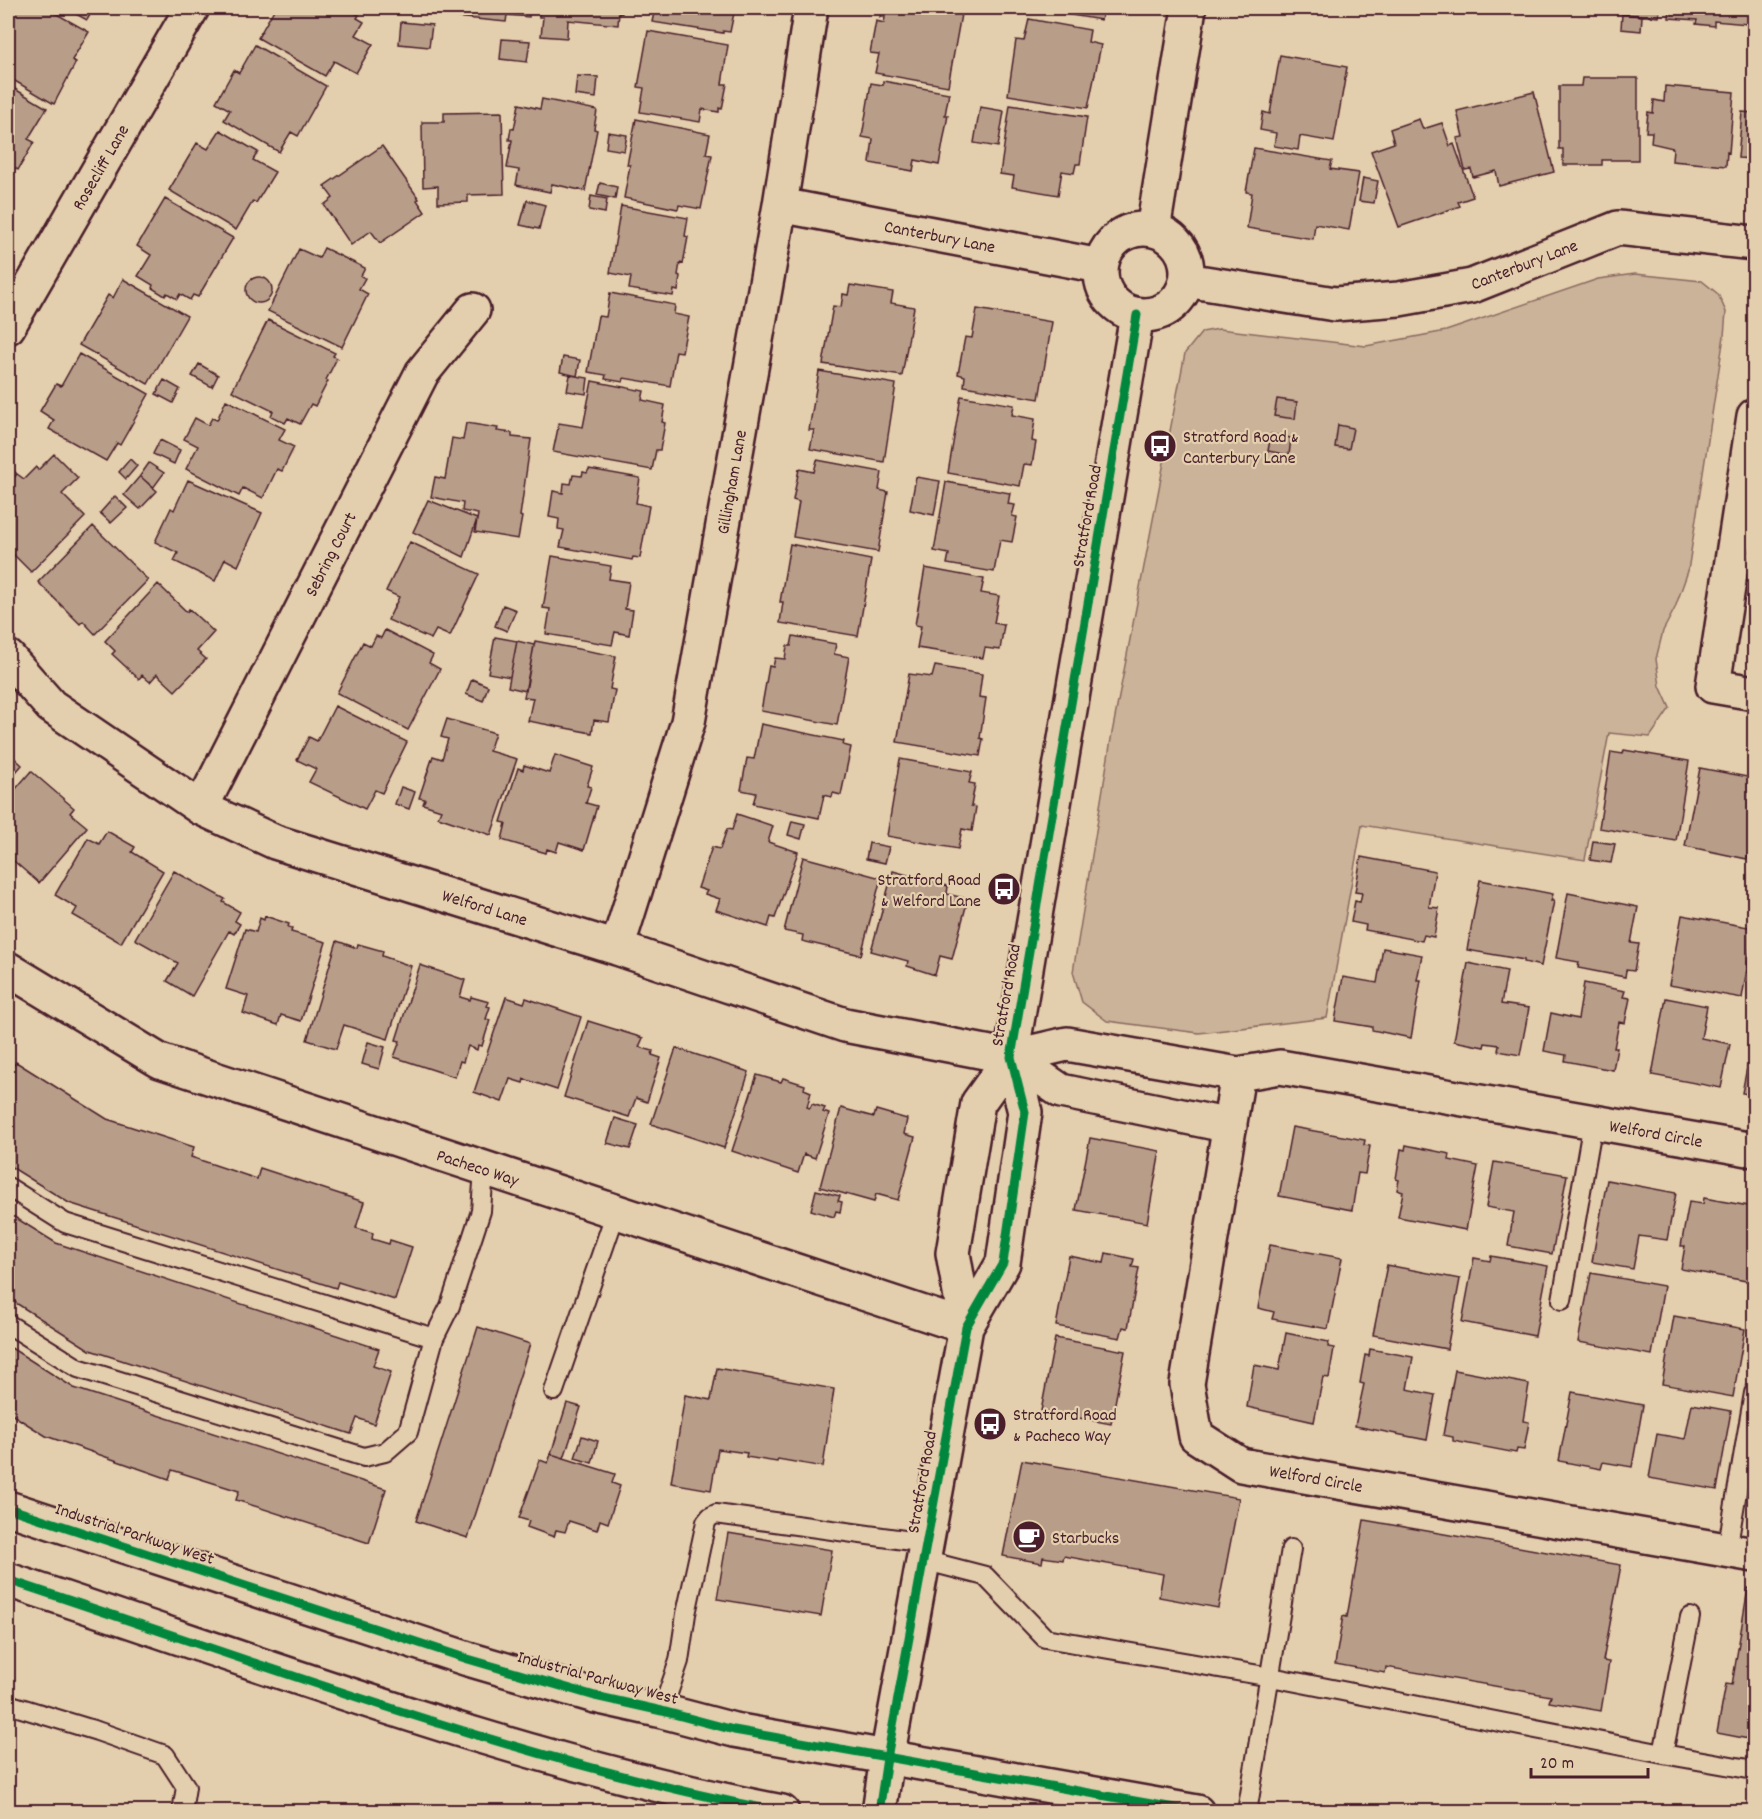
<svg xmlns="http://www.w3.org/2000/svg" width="1762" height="1819" font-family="Dekko,sans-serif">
	<rect width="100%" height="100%" fill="#e3cfad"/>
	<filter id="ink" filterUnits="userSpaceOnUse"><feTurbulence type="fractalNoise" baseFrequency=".0167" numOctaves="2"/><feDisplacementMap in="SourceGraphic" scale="12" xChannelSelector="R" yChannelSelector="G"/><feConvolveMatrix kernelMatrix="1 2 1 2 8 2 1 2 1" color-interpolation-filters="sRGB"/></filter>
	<g filter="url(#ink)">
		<path fill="#cab398" stroke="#8a6962" stroke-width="1.5" d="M1635 274 1702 281 1718 294 1726 312 1724 336 1688 571 1675 608 1663 631 1656 659 1660 686 1670 708 1650 737 1609 733 1585 860 1362 825 1327 1018 1199 1033 1107 1021 1082 1002 1073 972 1112 733 1185 353 1202 332 1219 329 1366 346 1446 331 1598 279Z"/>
		<path fill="#b89e89" stroke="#4a1f2b" stroke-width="1.5" d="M8 8H46L89 32 72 60 76 62 54 104 8 77Z
			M65 8H94L87 20Z
			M275 8H345L359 15 357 18 364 22 356 35 373 44 356 73 334 61 325 76 258 38Z
			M446 8H530L529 17 507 15 506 22 445 16Z
			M540 8H623L622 13 619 12 618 25 568 20 567 38 541 36 543 17H539Z
			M655 8H735L730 32 723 31V33L652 22Z
			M882 8H953L962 9 948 86 875 73 879 54 870 53 876 21 884 23 885 17H880Z
			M1029 8H1104L1101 20Z
			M1517 8H1571V12Z
			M1603 8H1660L1659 17 1602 12Z
			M1670 8H1750L1748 24 1714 21V26L1696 24 1697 20 1669 18Z
			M1622 14 1642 16 1641 31 1621 29Z
			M1029 19 1090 30 1088 42 1101 45 1088 108 1008 95 1016 40 1024 41Z
			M401 22 432 25 429 47 399 44Z
			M648 31 728 45 722 84H727L722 109 719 108V112L702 109 700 122 640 112 644 88 638 87Z
			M502 39 530 41 527 62 500 59Z
			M255 45 326 86 298 136 291 132 279 152 224 120 230 110 216 102 234 70 239 73Z
			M1280 55 1347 67 1334 142 1300 136 1298 150 1274 146 1276 133 1260 130 1263 112 1270 114Z
			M577 76 598 77 596 98 575 95Z
			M1582 78H1638V160H1602V165H1563V149H1559V86H1581Z
			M883 81 949 93 945 115H948L939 165 915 160 913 171 870 163 873 139 862 137 871 83 883 85Z
			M8 85 47 108 28 139 34 142 18 170 8 164Z
			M1665 86 1734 92 1729 153 1727 152 1726 166 1672 161 1673 148 1651 143 1652 132H1646L1648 112 1653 113 1654 100 1664 102Z
			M1534 92 1554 172 1499 186 1496 171 1473 177 1471 169 1465 170 1457 138 1463 137 1457 111Z
			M542 99 597 110 594 129 597 130 585 191 552 184 550 192 516 185 519 170 507 168 512 140H509L511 128 514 129 519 104 540 109Z
			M1010 105 1087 117 1080 164H1076L1074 173 1062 171 1058 195 1012 187 1014 176 1000 174Z
			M980 107 1004 111 998 147 974 143Z
			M502 112 504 194 468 195V202L438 203V186L423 187 422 122H444V113Z
			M1742 112 1754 113V159L1738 158Z
			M636 119 710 134 706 154 712 155 701 209 679 205 678 209 624 198 630 165H627Z
			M1419 119 1423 129 1442 123 1450 146 1454 144 1473 197 1458 202 1460 206 1399 227 1371 151 1394 143 1390 129Z
			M220 130 258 152 253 160 275 172 256 203 253 201 236 230 169 190 197 143 208 149Z
			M608 132 627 135 624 151 606 148Z
			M382 146 419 199 417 200 425 212 380 243 371 231 351 245 324 205 333 198 324 186Z
			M1254 148 1332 161 1330 169 1359 173 1349 230 1315 224 1313 239 1247 228 1252 193 1246 192Z
			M1363 178 1378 181 1374 203 1359 201Z
			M600 183 617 187 615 199 597 195Z
			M591 196 607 199 605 213 589 210Z
			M165 199 233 238 198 297 193 295 190 300 180 294 177 299 167 293 165 296 152 288 153 285 138 276 151 255 137 246Z
			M527 200 545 205 539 229 520 225Z
			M621 206 688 218 685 236 688 237 683 264 680 263 678 275 680 276 678 291 674 290 673 296 629 289 631 277 610 273Z
			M324 248 365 268 361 276 365 278 359 289 368 294 342 347 268 311 299 249 319 258Z
			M246 290a13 13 0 1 1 26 0a13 13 0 1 1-26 0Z
			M123 279 187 316 148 384 79 345 108 295 113 298Z
			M850 285 893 292 891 303 914 307 902 376 823 364 833 306 841 307 843 294 848 295Z
			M610 293 675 305 674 314 689 317 682 352 676 351 670 386 624 378 623 382 605 379 606 375 588 372 598 316 606 317Z
			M977 309 1052 322 1039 399 964 386 965 376 958 374 965 337 972 338Z
			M268 320 335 353 333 356 337 358 326 380 328 381 315 406 311 404 300 424 288 418 285 423 271 416 273 411 232 391Z
			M79 354 149 394 120 445 117 443 106 461 49 429 54 420 40 411 56 384 61 386Z
			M563 357 580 360 577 376 560 372Z
			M199 364 218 375 212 387 192 376Z
			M819 371 896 384 884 462 810 449 814 430H809Z
			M570 375 588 378 586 394 567 391Z
			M164 380 180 389 173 403 156 394Z
			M592 381 644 391 642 400 665 405 662 422 665 423 660 450H656L652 470 553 452 559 423 583 427Z
			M961 396 1014 405 1012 415 1035 419 1032 441 1036 442 1032 465 1024 464 1020 486 948 473Z
			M1277 399 1297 402 1295 419 1274 416Z
			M226 400 285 429 279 440 294 447 282 471 277 469 263 498 243 488 239 496 186 469 198 446 184 439 195 418 208 425 212 418 217 420Z
			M466 423 498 428 497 431 512 433V437L531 439 520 516 522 517 518 539 475 532 478 514 462 511 463 503 431 497 435 477 445 479 452 438 463 440Z
			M1338 425 1353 428 1349 449 1335 447Z
			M1271 434 1291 438 1289 455 1268 451Z
			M160 440 180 450 174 464 153 454Z
			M54 454 78 478 62 494 85 517 31 572 8 549V484L17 474 24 479 36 467 38 470Z
			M130 459 137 466 126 479 119 472Z
			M817 460 882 472 879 490 888 492 878 552 793 537 799 502 793 500 799 469 814 472Z
			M149 463 164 473 153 488 140 476Z
			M8 465 17 474 8 484Z
			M589 469 640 478 636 503 649 506 640 558 633 557 632 560 560 547 564 530 558 529 559 519 549 517 553 491 563 493 564 483 571 484 573 475 582 476 583 472 587 473Z
			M140 476 157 491 140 509 124 495Z
			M916 477 940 481 934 515 910 510Z
			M188 480 262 513 238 566 225 559 215 581 174 561 178 553 155 542 171 508 174 510Z
			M946 482 1010 493 1008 504 1015 505 1012 516 1017 517 1012 542 1000 540 994 572 947 564 949 554 934 551Z
			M115 496 127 508 111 523 100 513Z
			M428 500 477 519 464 557 413 532Z
			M93 526 148 580 95 634 83 621 80 624 38 582Z
			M410 542 479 574 450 636 436 630 431 639 388 620 399 597 386 591Z
			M790 544 871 560 858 636 780 623 783 602H780Z
			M552 556 611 566 609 579 629 582 625 609 633 610 629 635 615 632 612 645 546 634 550 609 543 608Z
			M925 568 984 579 981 593 999 596 994 623 1004 625 1000 650 985 648 983 658 917 648 921 626 915 625Z
			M158 584 187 612 189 609 214 632 197 651 206 659 175 691 157 674 150 682 142 675 139 679 112 654 115 651 105 641Z
			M503 605 516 610 507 631 495 626Z
			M385 630 433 655 429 663 440 669 408 730 337 693 363 642 371 646 376 636 381 638Z
			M793 636 836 644 834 654 849 657 837 725 761 711 769 666 773 667 775 658 785 659 787 646H791Z
			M495 637 517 641 510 677 488 673Z
			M517 641 534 645 526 691 508 687Z
			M535 641 616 656 610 689 615 690 609 722 594 720 592 733 528 721 533 698 524 697Z
			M935 666 982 674 979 697 986 698 980 738 983 739 980 756 897 742 909 674 932 677Z
			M472 679 488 686 483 701 466 694Z
			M335 706 407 742 382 793 375 790 365 809 309 782 316 769 297 760 309 737 317 741Z
			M447 719 495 733 489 751 517 759 491 835 438 817 441 810 423 804 425 799 419 798 433 756 442 759 448 739 441 737Z
			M761 724 844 741 843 745 851 747 841 795 833 793 832 797 824 795 819 818 753 804 756 793 741 790 747 758 754 759Z
			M1624 750 1689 761 1676 841 1599 828 1611 752 1623 754Z
			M8 752 22 765 8 781Z
			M555 755 593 767 587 786 591 787 586 803 597 806 584 850 559 842 556 852 547 849 546 853 502 840 506 823 501 822 518 768 523 770 524 765 549 773Z
			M900 759 972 772 969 783 975 784 971 806 976 807 972 831 962 829 958 849 887 836Z
			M1700 768 1753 778 1751 791H1754V836H1752L1747 859 1685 846Z
			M31 771 74 808 70 813 87 827 39 883 8 856V798Z
			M401 787 415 792 409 809 395 804Z
			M737 814 773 826 768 842 798 852 775 918 771 917 768 927 716 910 720 899 705 894 707 891 698 888 712 847 720 849 727 829 732 830Z
			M792 821 805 824 801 839 788 835Z
			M107 831 135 847 132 852 163 871 121 943 73 915 77 908 55 895 88 838 99 844Z
			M1593 841 1615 844 1611 863 1590 860Z
			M869 843 889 847 885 863 866 859Z
			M803 857 881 878 861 955 802 941 803 935 784 931Z
			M1361 857 1435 871 1429 907 1439 908 1434 937 1424 935 1422 941 1365 930 1366 925 1351 922 1355 901 1360 902 1362 893 1355 892Z
			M174 871 225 899 223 902 240 912 235 921 240 924 234 934 229 931 192 996 167 981 178 963 135 939Z
			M893 871 948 886 947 894 968 899 952 959 940 956 935 975 907 966 908 961 871 951Z
			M1480 880 1553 894 1551 901H1554L1541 966 1524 962V960L1467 950Z
			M1568 893 1638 907 1631 943 1639 944 1634 971 1626 970 1625 977 1578 968 1579 962 1556 958Z
			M1682 915 1754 928 1742 998 1669 985Z
			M265 916 289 924 288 927 292 928 291 932 326 942 301 1021 281 1015 278 1025 243 1013 248 996 226 989 245 929 256 932 260 918 264 920Z
			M337 941 357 948 358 944 383 951 382 956 411 966 388 1039 344 1025 336 1049 307 1040Z
			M1383 948 1422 955 1417 980H1421L1411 1038 1372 1030V1027L1335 1021 1343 977 1377 983Z
			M1468 963 1507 971 1501 1004 1529 1008 1520 1055 1498 1051 1499 1045 1485 1043 1484 1047 1454 1041Z
			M420 965 465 980 460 997 470 1000 471 997 489 1002 487 1006 490 1007 486 1019 490 1020 482 1046 478 1045 477 1050 468 1046 463 1062 460 1061 455 1077 394 1057 400 1041 396 1040Z
			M1584 983 1625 991 1623 997 1630 998 1625 1023 1619 1022 1614 1048H1617L1613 1070 1565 1061 1566 1055 1544 1051 1551 1013 1578 1019Z
			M506 997 524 1003 526 998 581 1017 557 1090 524 1079 523 1083 510 1079 502 1102 474 1092Z
			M1666 998 1707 1006 1701 1038 1730 1044 1721 1088 1652 1075Z
			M588 1021 643 1038 639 1047 653 1051 652 1055 661 1058 647 1102 636 1098 629 1117 564 1097Z
			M368 1042 385 1047 379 1069 362 1064Z
			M1751 1047H1754V1095L1742 1093Z
			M676 1048 749 1072 724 1148 651 1124Z
			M16 1062 107 1119 194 1147 191 1157 257 1179 260 1168 364 1202 356 1228 373 1233 372 1239 389 1244 390 1240 412 1247 395 1300 338 1282 336 1288 69 1203 8 1165V1068L10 1070Z
			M757 1075 781 1082 783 1078 805 1085 804 1089 811 1092 807 1107 810 1108 812 1104 825 1108 823 1112 829 1114 815 1158 804 1154 798 1173 732 1151Z
			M841 1108 874 1117 876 1110 907 1119 904 1134 915 1137 898 1200 876 1194 874 1202 820 1187Z
			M615 1118 638 1125 630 1149 607 1143Z
			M1292 1127 1365 1140 1364 1145 1370 1146 1365 1174 1358 1173 1352 1210 1279 1196Z
			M1090 1138 1160 1151 1147 1223 1076 1210Z
			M1406 1145 1450 1154 1449 1160 1478 1166 1466 1230 1398 1217 1403 1192 1397 1190 1399 1180 1396 1179 1401 1149 1405 1150Z
			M1494 1162 1567 1175 1552 1254 1508 1246 1514 1212 1486 1207Z
			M1607 1180 1676 1193 1667 1240 1639 1236 1633 1269 1592 1262Z
			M816 1190 840 1196 838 1201 842 1202 840 1212 836 1211 834 1217 811 1210Z
			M1704 1198 1754 1207V1270L1752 1282 1681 1269 1685 1246H1681L1689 1202 1703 1204Z
			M8 1213 56 1243 379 1349 373 1366 391 1372 374 1424 357 1418 351 1434 90 1350 8 1298Z
			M1270 1245 1342 1258 1328 1329 1272 1319 1274 1312 1258 1308Z
			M1106 1253 1134 1259 1132 1267 1139 1268 1128 1328 1123 1327 1120 1338 1056 1326 1069 1256 1104 1263Z
			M1491 1256 1548 1266 1535 1336 1462 1322 1474 1258 1490 1261Z
			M1387 1265 1460 1279 1447 1349 1373 1335Z
			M1591 1273 1664 1286 1652 1355 1578 1342Z
			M1674 1316 1745 1329 1733 1397 1662 1384Z
			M478 1327 530 1344 468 1538 416 1521Z
			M1286 1333 1329 1342 1328 1347 1334 1348 1329 1378 1323 1377 1314 1422 1247 1407 1254 1365 1279 1370Z
			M1055 1338 1125 1351 1111 1424 1041 1411Z
			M8 1346 74 1388 386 1489 369 1543 236 1500 239 1491 172 1470 169 1479 46 1436 8 1412Z
			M1370 1349 1413 1357 1407 1389 1435 1395 1427 1440 1355 1426 1364 1384 1360 1383 1365 1355 1369 1356Z
			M717 1368 834 1389 823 1467 778 1459 777 1462 746 1457 747 1453 718 1449 711 1490 671 1483 685 1395 711 1400Z
			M1455 1370 1529 1384 1523 1421 1529 1422 1524 1450 1517 1449 1516 1453 1453 1441V1437L1443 1435Z
			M1572 1392 1643 1405 1632 1467 1603 1462 1601 1469 1559 1461Z
			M567 1403 581 1407 564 1458 551 1454Z
			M1692 1404 1731 1411 1717 1490 1649 1478 1657 1434 1685 1439Z
			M582 1436 598 1441 592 1463 575 1458Z
			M551 1454 615 1474 612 1483 620 1486 608 1523 600 1520 597 1530 569 1521 565 1532 556 1530 554 1537 527 1527 529 1521 519 1518 540 1460 548 1463Z
			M1022 1460 1239 1498 1218 1608 1159 1597 1163 1574 1064 1556 1063 1560 1043 1557 1042 1563 1003 1556Z
			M1364 1520 1621 1565 1603 1661 1609 1662 1601 1711 1549 1702 1551 1696 1386 1667 1385 1673 1335 1664 1343 1616 1347 1617Z
			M728 1533 832 1550 821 1616 717 1599Z
			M1748 1588 1754 1589V1740L1717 1733 1726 1684 1732 1685Z"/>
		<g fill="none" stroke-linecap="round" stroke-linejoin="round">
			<g stroke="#4a1f2b" stroke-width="22">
				<path id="service" d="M8 1187 65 1223 434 1338 408 1432 385 1452 364 1457 78 1368 8 1324
					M1562 1300 1593 1122
					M434 1338 450 1306 481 1211 484 1169
					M554 1391 616 1212
					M1727 1550 1754 1393
					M923 1560 985 1576 1045 1638 1271 1677 1663 1754 1754 1770
					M8 1704 97 1731 165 1755 186 1787 182 1812
					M662 1711 679 1661 686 1614 706 1522 710 1517 716 1514 926 1543
					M1663 1754 1690 1617
					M1247 1812 1291 1549"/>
			</g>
			<g stroke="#4a1f2b" stroke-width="38">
				<path id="minor" d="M780 205 1100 266
					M1101 272a43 43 0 1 1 86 0a43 43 0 1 1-86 0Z
					M1153 230 1189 8
					M1186 280 1335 304 1399 299 1472 286 1618 228 1754 243
					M8 327 192 8
					M1754 416 1713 686 1754 693
					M8 657 51 706 201 808 275 842 617 948 845 1025 1011 1057 1061 1091 1230 1126
					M201 808 422 373 473 310
					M617 948 688 722 780 205 811 8
					M8 969 160 1061 966 1327
					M1011 1057 1067 1044 1238 1074 1280 1067 1754 1150
					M1238 1074 1187 1384 1196 1436 1241 1465 1754 1555
					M966 1327 953 1253 978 1103 1011 1057
					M879 1812 887 1758 966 1327 1003 1263 1025 1112 1011 1057 1137 315"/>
			</g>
			<g stroke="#4a1f2b" stroke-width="38">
				<path id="secondary" d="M8 1508 468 1659 595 1696 662 1711 734 1730 1197 1812
					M8 1580C264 1664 516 1761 782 1812"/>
			</g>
			<use href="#service" stroke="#e3cfad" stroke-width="18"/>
			<use href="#minor" stroke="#e3cfad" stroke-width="33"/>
			<use href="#secondary" stroke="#e3cfad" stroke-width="33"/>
			<g stroke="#e3cfad" stroke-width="13">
				<path id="cycleway" d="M8 1508 468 1659 595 1696 662 1711 734 1730 1197 1812
					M8 1580C264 1664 516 1761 782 1812
					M879 1812 887 1758 966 1327 1003 1263 1025 1112 1011 1057 1137 315"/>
			</g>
			<use href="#cycleway" stroke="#00873e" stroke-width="9"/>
		</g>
	</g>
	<defs>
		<g id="bus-disc" transform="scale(1.725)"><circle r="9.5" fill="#4a1f2b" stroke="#e3cfad"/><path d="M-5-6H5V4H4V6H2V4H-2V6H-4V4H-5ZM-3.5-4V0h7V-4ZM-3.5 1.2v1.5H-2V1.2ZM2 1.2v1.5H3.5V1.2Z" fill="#fff"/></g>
		<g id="cafe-disc" transform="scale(1.725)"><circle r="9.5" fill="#4a1f2b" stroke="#e3cfad"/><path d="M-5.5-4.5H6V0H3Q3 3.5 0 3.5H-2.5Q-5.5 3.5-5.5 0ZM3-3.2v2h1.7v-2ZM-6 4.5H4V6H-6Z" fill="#fff"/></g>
	</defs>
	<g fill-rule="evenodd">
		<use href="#bus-disc" x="1160" y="446"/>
		<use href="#bus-disc" x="1004" y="889"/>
		<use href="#bus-disc" x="990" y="1424"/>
		<use href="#cafe-disc" x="1029" y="1537"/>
	</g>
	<g text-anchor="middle" stroke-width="4.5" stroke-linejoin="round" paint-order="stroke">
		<g font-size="18" fill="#4a1f2b" stroke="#e3cfad">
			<text transform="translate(100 167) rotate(-60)" y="6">Rosecliff Lane</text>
			<text transform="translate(940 236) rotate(11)" y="6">Canterbury Lane</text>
			<text transform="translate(1524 264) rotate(-21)" y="6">Canterbury Lane</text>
			<text transform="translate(731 482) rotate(-80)" y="6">Gillingham Lane</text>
			<text transform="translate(1086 516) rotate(-80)" y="6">Stratford Road</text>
			<text transform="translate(330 554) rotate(-63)" y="6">Sebring Court</text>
			<text transform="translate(485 907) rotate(17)" y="6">Welford Lane</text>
			<text transform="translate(1005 995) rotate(-80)" y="6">Stratford Road</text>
			<text transform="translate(1656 1133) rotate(10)" y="6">Welford Circle</text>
			<text transform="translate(478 1167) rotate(18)" y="6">Pacheco Way</text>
			<text transform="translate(1316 1478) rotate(10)" y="6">Welford Circle</text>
			<text transform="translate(921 1482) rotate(-80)" y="6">Stratford Road</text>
			<text transform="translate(135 1533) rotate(18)" y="6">Industrial Parkway West</text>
			<text transform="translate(598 1677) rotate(15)" y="6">Industrial Parkway West</text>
		</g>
		<g font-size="18" fill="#4a1f2b" stroke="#e3cfad" text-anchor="start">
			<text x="1183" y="442">Stratford Road &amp;<tspan x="1183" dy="21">Canterbury Lane</tspan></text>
			<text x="981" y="885" text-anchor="end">Stratford Road<tspan x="981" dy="21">&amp; Welford Lane</tspan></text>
			<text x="1013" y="1420">Stratford Road<tspan x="1013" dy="21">&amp; Pacheco Way</tspan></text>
			<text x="1052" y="1543">Starbucks</text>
		</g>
	</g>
	<rect width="1762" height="1819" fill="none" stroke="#e3cfad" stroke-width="30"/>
	<rect x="15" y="15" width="1732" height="1789" fill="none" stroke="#4a1f2b" stroke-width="2" filter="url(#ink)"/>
	<path d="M1531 1768v9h117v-9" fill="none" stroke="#4a1f2b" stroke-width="3"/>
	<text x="1540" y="1768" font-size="18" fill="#4a1f2b" stroke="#e3cfad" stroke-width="4.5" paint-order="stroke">20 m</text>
</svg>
